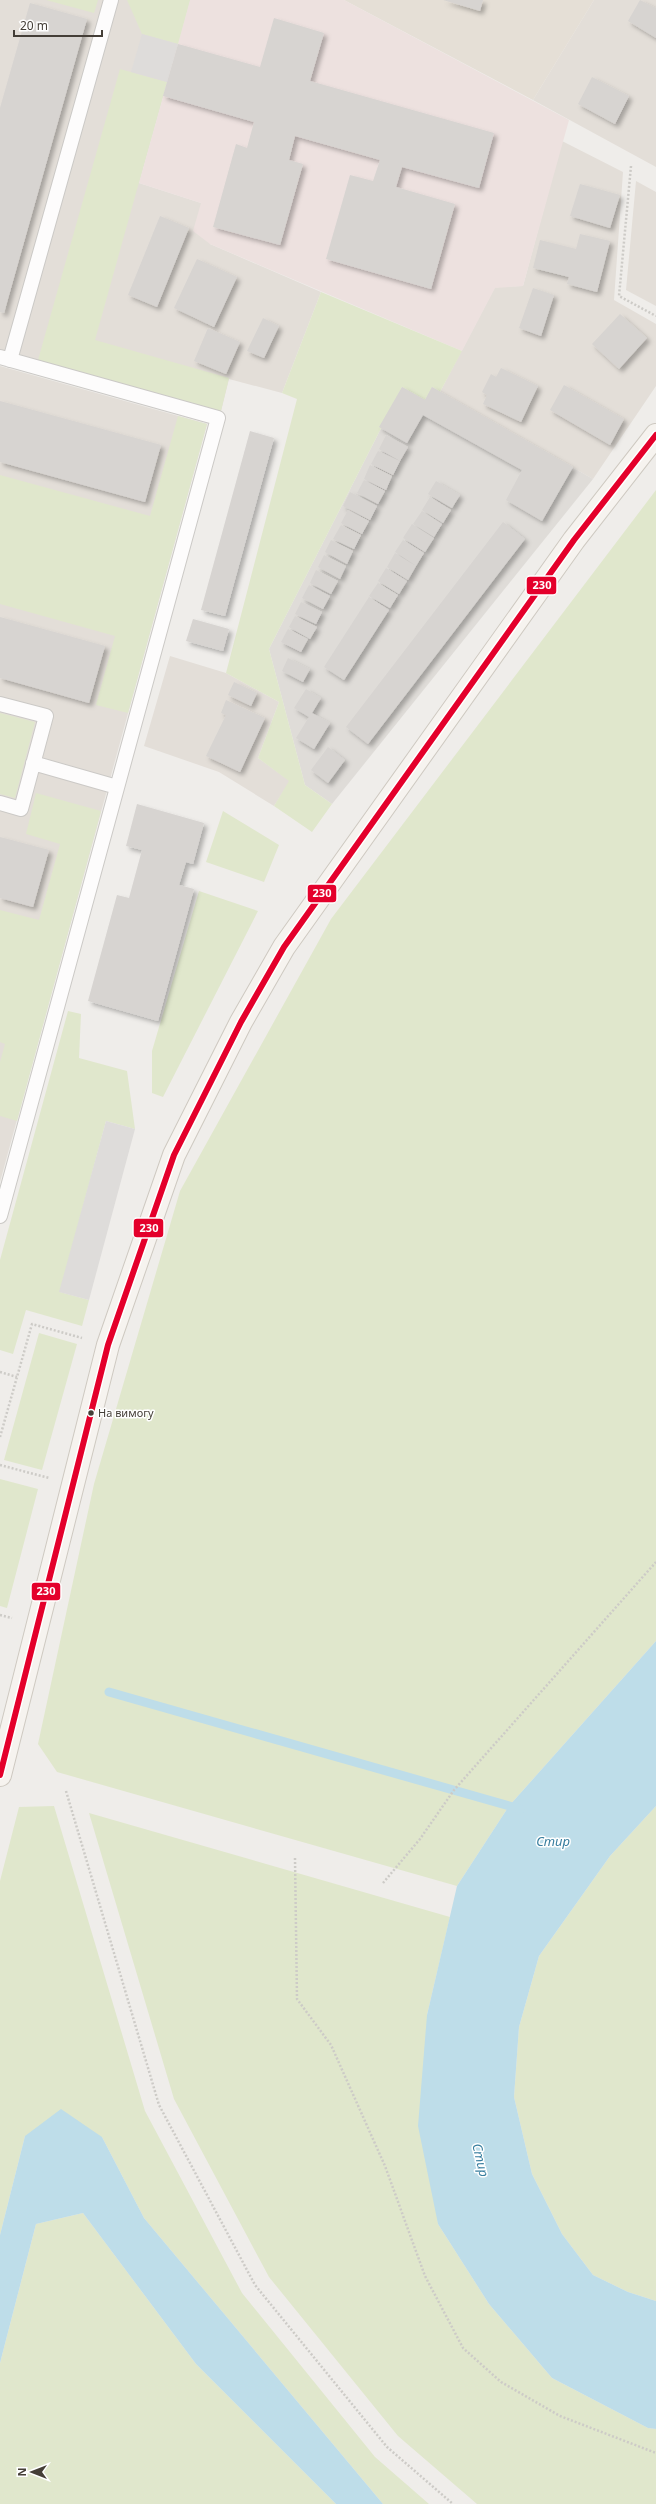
<svg xmlns="http://www.w3.org/2000/svg" width="656" height="2504" font-family="'Noto Sans',sans-serif">
	<defs>
		<filter id="shadow"><feDropShadow dx="3.5" dy="3.5" stdDeviation="2" flood-color="#0004"/></filter>
	</defs>
	<rect width="100%" height="100%" fill="#efedea"/>
	<path fill="#e3ded8" d="M0 0H190L139 183 201 203 210 244 321 292 282 393 229 379 221 411 0 349Z
		M594 0H656V167L533 100Z
		M562 141 623 172 614 300 656 324V386L593 479 440 392 495 287 523 286Z
		M636 181 656 192V306L626 290Z
		M0 366 207 424 0 1182Z
		M170 656 226 673 279 702 258 758 290 781 274 806 219 772 144 746Z"/>
	<path fill="#dfdcd8" d="M402 387H432L593 479 332 804 305 785 269 649Z"/>
	<path fill="#e5dfd6" d="M344 0H594L533 100Z"/>
	<path fill="#ede1df" d="M190 0H344L569 120 523 286 495 288 462 351 210 244 193 231 201 203 139 183Z"/>
	<path fill="#e0e7cc" d="M46 0H98L94 13Z
		M127 0H190L178 44 142 34Z
		M120 69 167 82 95 340 229 378 221 411 38 360Z
		M321 292 462 351 440 392 432 387 425 400 402 387 269 649 305 785 332 804 312 832 274 806 289 781 258 758 279 702 226 673 297 399 282 393Z
		M178 416 207 424 128 713 96 705 115 636 0 604V475L150 516Z
		M656 490V1641L509 1806 457 1886 57 1772 38 1744 94 1484 180 1191 331 919Z
		M0 713 35 722 15 798 0 794Z
		M36 793 101 811 17 1121 0 1116V1062L5 1044 0 1042V910L39 920 60 844 26 834Z
		M223 811 279 845 264 882 206 862Z
		M199 891 258 911 163 1097 152 1093V1051Z
		M68 1011 81 1014 79 1058 127 1071 135 1129 106 1121 60 1292 89 1300 82 1326 26 1310 13 1354 0 1350V1260Z
		M39 1333 77 1344 42 1470 4 1460Z
		M0 1479 38 1489 7 1608 0 1606Z
		M54 1806 145 2111 242 2293 375 2457 429 2504H383L144 2218 102 2137 25 2136 0 2235V1881L19 1807Z
		M656 1806V2301L628 2292 593 2275 562 2234 532 2174 514 2097 519 2027 539 1956 610 1856Z
		M89 1813 450 1917 427 2015 438 2224 489 2304 552 2378 648 2428 656 2429V2504H477L398 2436 269 2277 174 2099Z
		M83 2213 196 2364 336 2504H0V2363L36 2224Z"/>
	<path fill="#dedcda" d="M142 34 178 44 167 82 131 72Z
		M106 1121 135 1129 89 1300 59 1292Z"/>
	<path fill="#bedde9" d="M656 1641V1806L610 1856 539 1956 519 2027 514 2097 532 2174 562 2234 593 2275 628 2292 656 2301V2429L648 2428 552 2378 489 2304 438 2224 418 2126 427 2015 457 1886 509 1806Z
		M61 2109 102 2137 144 2218 383 2504H336L196 2364 83 2213 36 2224 0 2363V2235L25 2136Z"/>
	<g fill="none" stroke-linecap="round" stroke-linejoin="round">
		<path stroke="#bedde9" stroke-width="9" d="M109 1692 520 1809"/>
	</g>
	<path fill="#d7d4d1" filter="url(#shadow)" d="M443 0H483L480 11Z
		M640 0 656 8V38L628 21Z
		M30 3 87 19 4 313 0 312V108Z
		M274 18 324 33 310 81 494 133 479 188 402 167 396 187 455 204 431 289 326 259 350 175 373 181 380 160 295 136 289 160 303 164 280 245 213 227 236 144 247 148 254 122 163 96 178 44 260 67Z
		M592 77 629 96 615 124 578 104Z
		M580 184 620 195 610 228 570 216Z
		M160 216 189 228 157 307 128 295Z
		M580 234 610 241 597 292 567 284 569 277 533 268 540 240 576 249Z
		M197 259 237 277 214 327 174 308Z
		M533 288 554 295 541 336 519 328Z
		M620 314 647 338 619 369 592 344Z
		M263 318 279 326 264 358 247 351Z
		M208 328 240 342 226 374 194 361Z
		M501 368 538 386 521 422 483 404 487 395 482 392 491 374 496 377Z
		M564 385 624 419 610 445 550 410Z
		M402 387 425 400 432 387 573 467 542 521 506 500 522 470 511 464 423 415 407 443 379 427Z
		M0 401 161 445 145 502 0 462Z
		M250 431 274 438 225 616 201 610Z
		M386 435 408 447 400 461 379 449Z
		M378 451 400 461 393 475 371 464Z
		M370 465 392 476 386 490 364 479Z
		M364 480 385 491 378 504 357 493Z
		M436 481 460 495 452 508 428 494Z
		M350 492 377 506 370 520 343 506Z
		M430 497 451 510 443 523 422 510Z
		M348 510 369 521 362 534 341 523Z
		M422 511 442 524 434 537 413 524Z
		M503 522 525 539 368 744 346 727Z
		M412 524 434 538 425 552 403 538Z
		M341 525 361 535 354 549 333 539Z
		M331 540 353 551 347 564 325 552Z
		M403 540 424 553 416 566 395 552Z
		M395 553 416 566 408 580 387 567Z
		M324 555 346 566 340 579 318 567Z
		M386 568 407 581 399 594 378 581Z
		M316 570 338 581 331 594 310 583Z
		M378 583 398 595 390 608 369 596Z
		M309 585 330 596 323 609 302 598Z
		M369 597 389 610 344 680 324 667Z
		M301 602 322 612 316 624 295 614Z
		M295 616 317 627 310 639 289 627Z
		M0 617 105 646 89 703 0 678Z
		M193 619 229 629 223 651 186 641Z
		M288 629 308 639 301 652 281 642Z
		M288 658 310 669 303 682 282 671Z
		M234 682 257 693 251 706 228 695Z
		M306 689 321 698 312 713 330 723 314 749 296 738 309 717 294 708Z
		M226 700 265 718 240 772 206 756 226 715 221 713Z
		M328 747 345 760 328 783 311 770Z
		M137 804 204 823 193 864 186 862 179 885 194 889 158 1021 88 1001 117 895 129 898 142 850 126 846Z
		M0 837 49 850 33 907 0 898Z"/>
	<g fill="none" stroke-linecap="round" stroke-linejoin="round">
		<g stroke="#cbc9c6" stroke-width="16">
			<path id="lane" d="M0 357 218 418 0 1216
				M10 360 111 0
				M0 704 46 716 21 809 0 803
				M33 763 117 787"/>
		</g>
		<g stroke="#cec9c1" stroke-width="24">
			<path id="secondary" d="M0 1775 108 1345 174 1155 241 1022 284 947 574 540 656 435"/>
		</g>
		<path stroke="#cdcbc7" stroke-width="2.5" stroke-dasharray="2 2" stroke-linecap="butt" d="M631 166 619 296 656 316
			M0 1372 17 1377
			M0 1437 32 1324 82 1338
			M0 1465 49 1478
			M0 1615 12 1618
			M66 1791 159 2105 255 2285 387 2447 453 2504
			M295 1858 297 1999 331 2045 385 2166 425 2276 463 2348 501 2382 560 2416 656 2453
			M383 1883 420 1839 454 1790 656 1562"/>
		<use href="#lane" stroke="#fdfcfc" stroke-width="14"/>
		<use href="#secondary" stroke="#f6f3ef" stroke-width="22"/>
		<g stroke="#fff" stroke-width="9">
			<path id="bus-1" d="M0 1775 108 1345 174 1155 241 1022 284 947 574 540 656 435"/>
		</g>
		<use href="#bus-1" stroke="#e4002b" stroke-width="6"/>
	</g>
	<circle fill="#443e37" stroke="#fff" stroke-width="1.5" cx="91" cy="1413" r="3.5"/>
	<g text-anchor="middle" stroke-width="3" stroke-linejoin="round" paint-order="stroke">
		<g font-size="11" fill="#443e37" stroke="#fff" text-anchor="start">
			<text x="98" y="1417">На вимогу</text>
		</g>
		<g font-size="13" font-style="italic" fill="#387e9f" stroke="#fff">
			<text x="553" y="1846">Стир</text>
			<text transform="translate(481 2160) rotate(77)" y="5">Стир</text>
		</g>
	</g>
	<g stroke="#fff" stroke-width="1.5">
		<rect x="526" y="576" width="31" height="19" rx="4" fill="#e4002b"/>
		<rect x="307" y="884" width="30" height="19" rx="4" fill="#e4002b"/>
		<rect x="133" y="1218" width="31" height="20" rx="4" fill="#e4002b"/>
		<rect x="31" y="1582" width="30" height="19" rx="4" fill="#e4002b"/>
	</g>
	<g font-size="11" text-anchor="middle" font-weight="bold" fill="#fff">
		<text x="542" y="589">230</text>
		<text x="322" y="897">230</text>
		<text x="149" y="1232">230</text>
		<text x="46" y="1595">230</text>
	</g>
	<g transform="translate(32 2472) rotate(270)" stroke="#ffffff" stroke-width="3" paint-order="stroke">
	<path d="M0-3L7 15L0 10L-7 15Z" fill="#443e37"/>
	<text y="-6" font-size="11" font-weight="bold" text-anchor="middle" fill="#443e37">N</text>
	</g>
	<path d="M14 30v6h88v-6" fill="none" stroke="#443e37" stroke-width="2"/>
	<text x="20" y="30" font-size="12" fill="#443e37" stroke="#ffffff" stroke-width="3" paint-order="stroke">20 m</text>
</svg>
